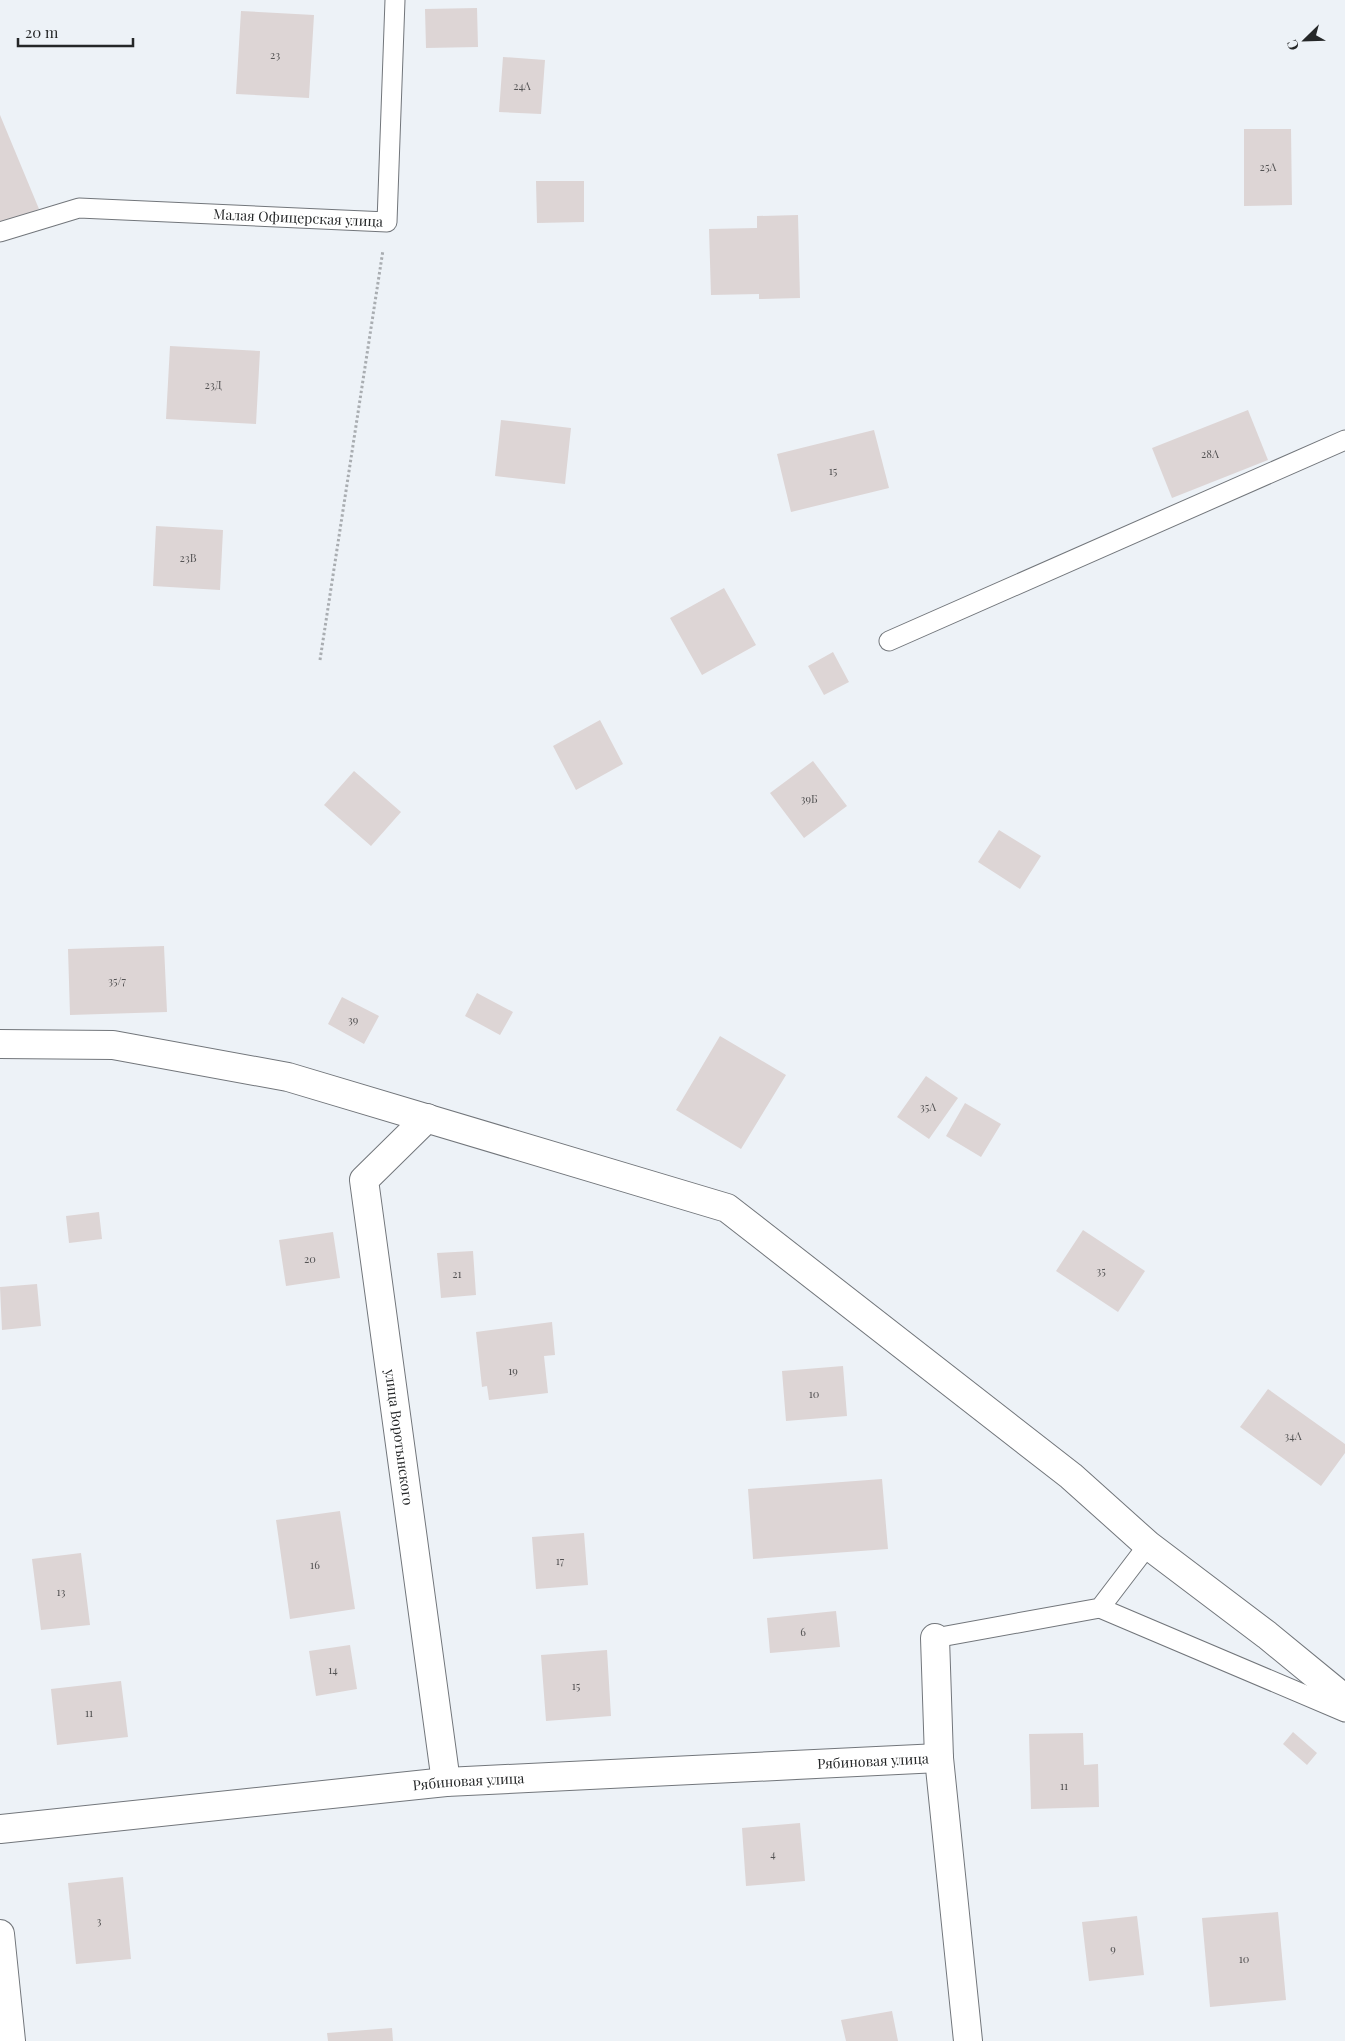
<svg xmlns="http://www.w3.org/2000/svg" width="1345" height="2041" font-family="'Playfair Display',serif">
	<rect width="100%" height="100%" fill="#edf2f7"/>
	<path fill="#ddd5d5" d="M477 8 478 47 426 48 425 9Z
		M241 11 314 15 309 98 236 94Z
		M503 57 545 60 541 114 499 112Z
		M0 115 39 209 0 225Z
		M1244 129H1291L1292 205 1244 206Z
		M536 181H584V222L537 223Z
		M798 215 800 298 759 299V294L711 295 709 229 757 228V216Z
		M170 346 260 351 256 424 166 419Z
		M1248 410 1268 460 1172 498 1152 448Z
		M501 420 571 428 565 484 495 476Z
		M874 430 889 488 791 512 777 454Z
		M156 526 223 530 220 590 153 586Z
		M724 588 756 645 702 675 670 618Z
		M833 652 849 682 824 695 808 666Z
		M600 720 623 764 576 790 553 746Z
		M813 761 847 806 804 838 770 793Z
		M354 771 401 812 371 846 324 805Z
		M999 830 1041 856 1020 889 978 862Z
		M164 946 167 1012 70 1015 68 949Z
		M477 993 513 1012 500 1035 465 1016Z
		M342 997 379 1016 364 1044 328 1024Z
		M720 1036 786 1075 741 1149 676 1110Z
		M926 1076 958 1098 929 1139 897 1117Z
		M965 1103 1001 1124 981 1157 946 1136Z
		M99 1212 102 1239 69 1243 66 1216Z
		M1083 1230 1145 1271 1118 1312 1056 1271Z
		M333 1232 340 1278 286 1286 279 1240Z
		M473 1251 476 1295 441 1298 437 1253Z
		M37 1284 41 1326 2 1330 0 1287Z
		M552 1322 555 1355 544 1356 548 1393 489 1400 487 1386 482 1387 476 1332Z
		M843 1366 847 1416 786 1421 782 1371Z
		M1268 1389 1345 1444V1453L1321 1486 1240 1427Z
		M882 1479 888 1549 753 1559 748 1489Z
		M340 1511 355 1609 290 1619 276 1520Z
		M584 1533 588 1585 536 1589 532 1537Z
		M81 1553 90 1625 41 1630 32 1559Z
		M836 1611 840 1647 770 1653 767 1618Z
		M350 1645 357 1689 316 1696 309 1651Z
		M607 1650 611 1716 546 1721 541 1655Z
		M121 1681 128 1737 57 1745 51 1689Z
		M1293 1732 1317 1753 1307 1765 1283 1744Z
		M1083 1733 1084 1765 1098 1764 1099 1807 1031 1809 1029 1734Z
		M800 1823 805 1881 746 1886 742 1828Z
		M123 1877 131 1959 76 1964 68 1883Z
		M1278 1912 1286 2000 1210 2007 1202 1918Z
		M1137 1916 1144 1975 1089 1981 1082 1922Z
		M892 2011 898 2041H846L841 2020Z
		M392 2028 393 2041H328L327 2033Z"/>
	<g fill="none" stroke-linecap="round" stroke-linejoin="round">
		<g stroke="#72767b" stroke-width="21">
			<g id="service">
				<path id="s1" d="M0 232 79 208 387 222 395 0"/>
				<path d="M889 641 1345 440"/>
				<path d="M1100 1608 1345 1712"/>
				<path d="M935 1638 1100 1608 1148 1545"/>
			</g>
		</g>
		<g stroke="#72767b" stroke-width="30">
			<g id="minor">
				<path d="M0 1044 113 1045 288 1077 727 1208 1071 1476 1148 1545 1267 1635 1345 1699"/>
				<path id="s2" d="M427 1118 364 1180 446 1782"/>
				<path d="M935 1638 939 1758 968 2041"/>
				<path id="s3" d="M0 1829 446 1782 939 1758"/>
				<path d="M0 1934 11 2041"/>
			</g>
		</g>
		<path stroke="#a9adb1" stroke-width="3" stroke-dasharray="2.5 2.5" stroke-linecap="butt" d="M320 660 383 250"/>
		<use href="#service" stroke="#fff" stroke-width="19"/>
		<use href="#minor" stroke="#fff" stroke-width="28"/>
	</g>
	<g text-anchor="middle" stroke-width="5" stroke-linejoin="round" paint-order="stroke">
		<g font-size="11" fill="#535253">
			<text x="275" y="59">23</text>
			<text x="522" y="90">24А</text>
			<text x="1268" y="171">25А</text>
			<text x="213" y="389">23Д</text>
			<text x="1210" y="458">28А</text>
			<text x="833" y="475">15</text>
			<text x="188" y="562">23В</text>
			<text x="809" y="803">39Б</text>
			<text x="117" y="985">35/7</text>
			<text x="353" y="1024">39</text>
			<text x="928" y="1111">35А</text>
			<text x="310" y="1263">20</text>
			<text x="1101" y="1275">35</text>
			<text x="457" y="1278">21</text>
			<text x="513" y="1375">19</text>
			<text x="814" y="1398">10</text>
			<text x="1293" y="1440">34А</text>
			<text x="560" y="1565">17</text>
			<text x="315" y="1569">16</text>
			<text x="61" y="1596">13</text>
			<text x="803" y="1636">6</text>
			<text x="333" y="1674">14</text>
			<text x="576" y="1690">15</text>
			<text x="89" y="1717">11</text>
			<text x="1064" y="1790">11</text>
			<text x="773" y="1858">4</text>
			<text x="99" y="1925">3</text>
			<text x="1113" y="1953">9</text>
			<text x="1244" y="1963">10</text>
		</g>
		<g font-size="14" fill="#252728" stroke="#edf2f7">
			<text dy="5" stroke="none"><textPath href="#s1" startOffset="302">Малая Офицерская улица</textPath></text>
			<text dy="5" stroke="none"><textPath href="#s2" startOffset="348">улица Воротынского</textPath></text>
			<text dy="5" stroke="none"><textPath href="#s3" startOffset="876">Рябиновая улица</textPath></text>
			<text dy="5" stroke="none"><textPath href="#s3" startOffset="471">Рябиновая улица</textPath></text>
		</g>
	</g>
	<g transform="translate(1305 40) rotate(247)" stroke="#edf2f7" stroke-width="4" paint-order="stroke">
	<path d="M0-4L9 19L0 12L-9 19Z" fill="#252728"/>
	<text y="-8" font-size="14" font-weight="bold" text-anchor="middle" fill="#252728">С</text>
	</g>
	<path d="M18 38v8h115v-8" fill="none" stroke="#252728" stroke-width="2.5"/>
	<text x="25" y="38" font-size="15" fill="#252728" stroke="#edf2f7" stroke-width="4" paint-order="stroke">20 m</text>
</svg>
